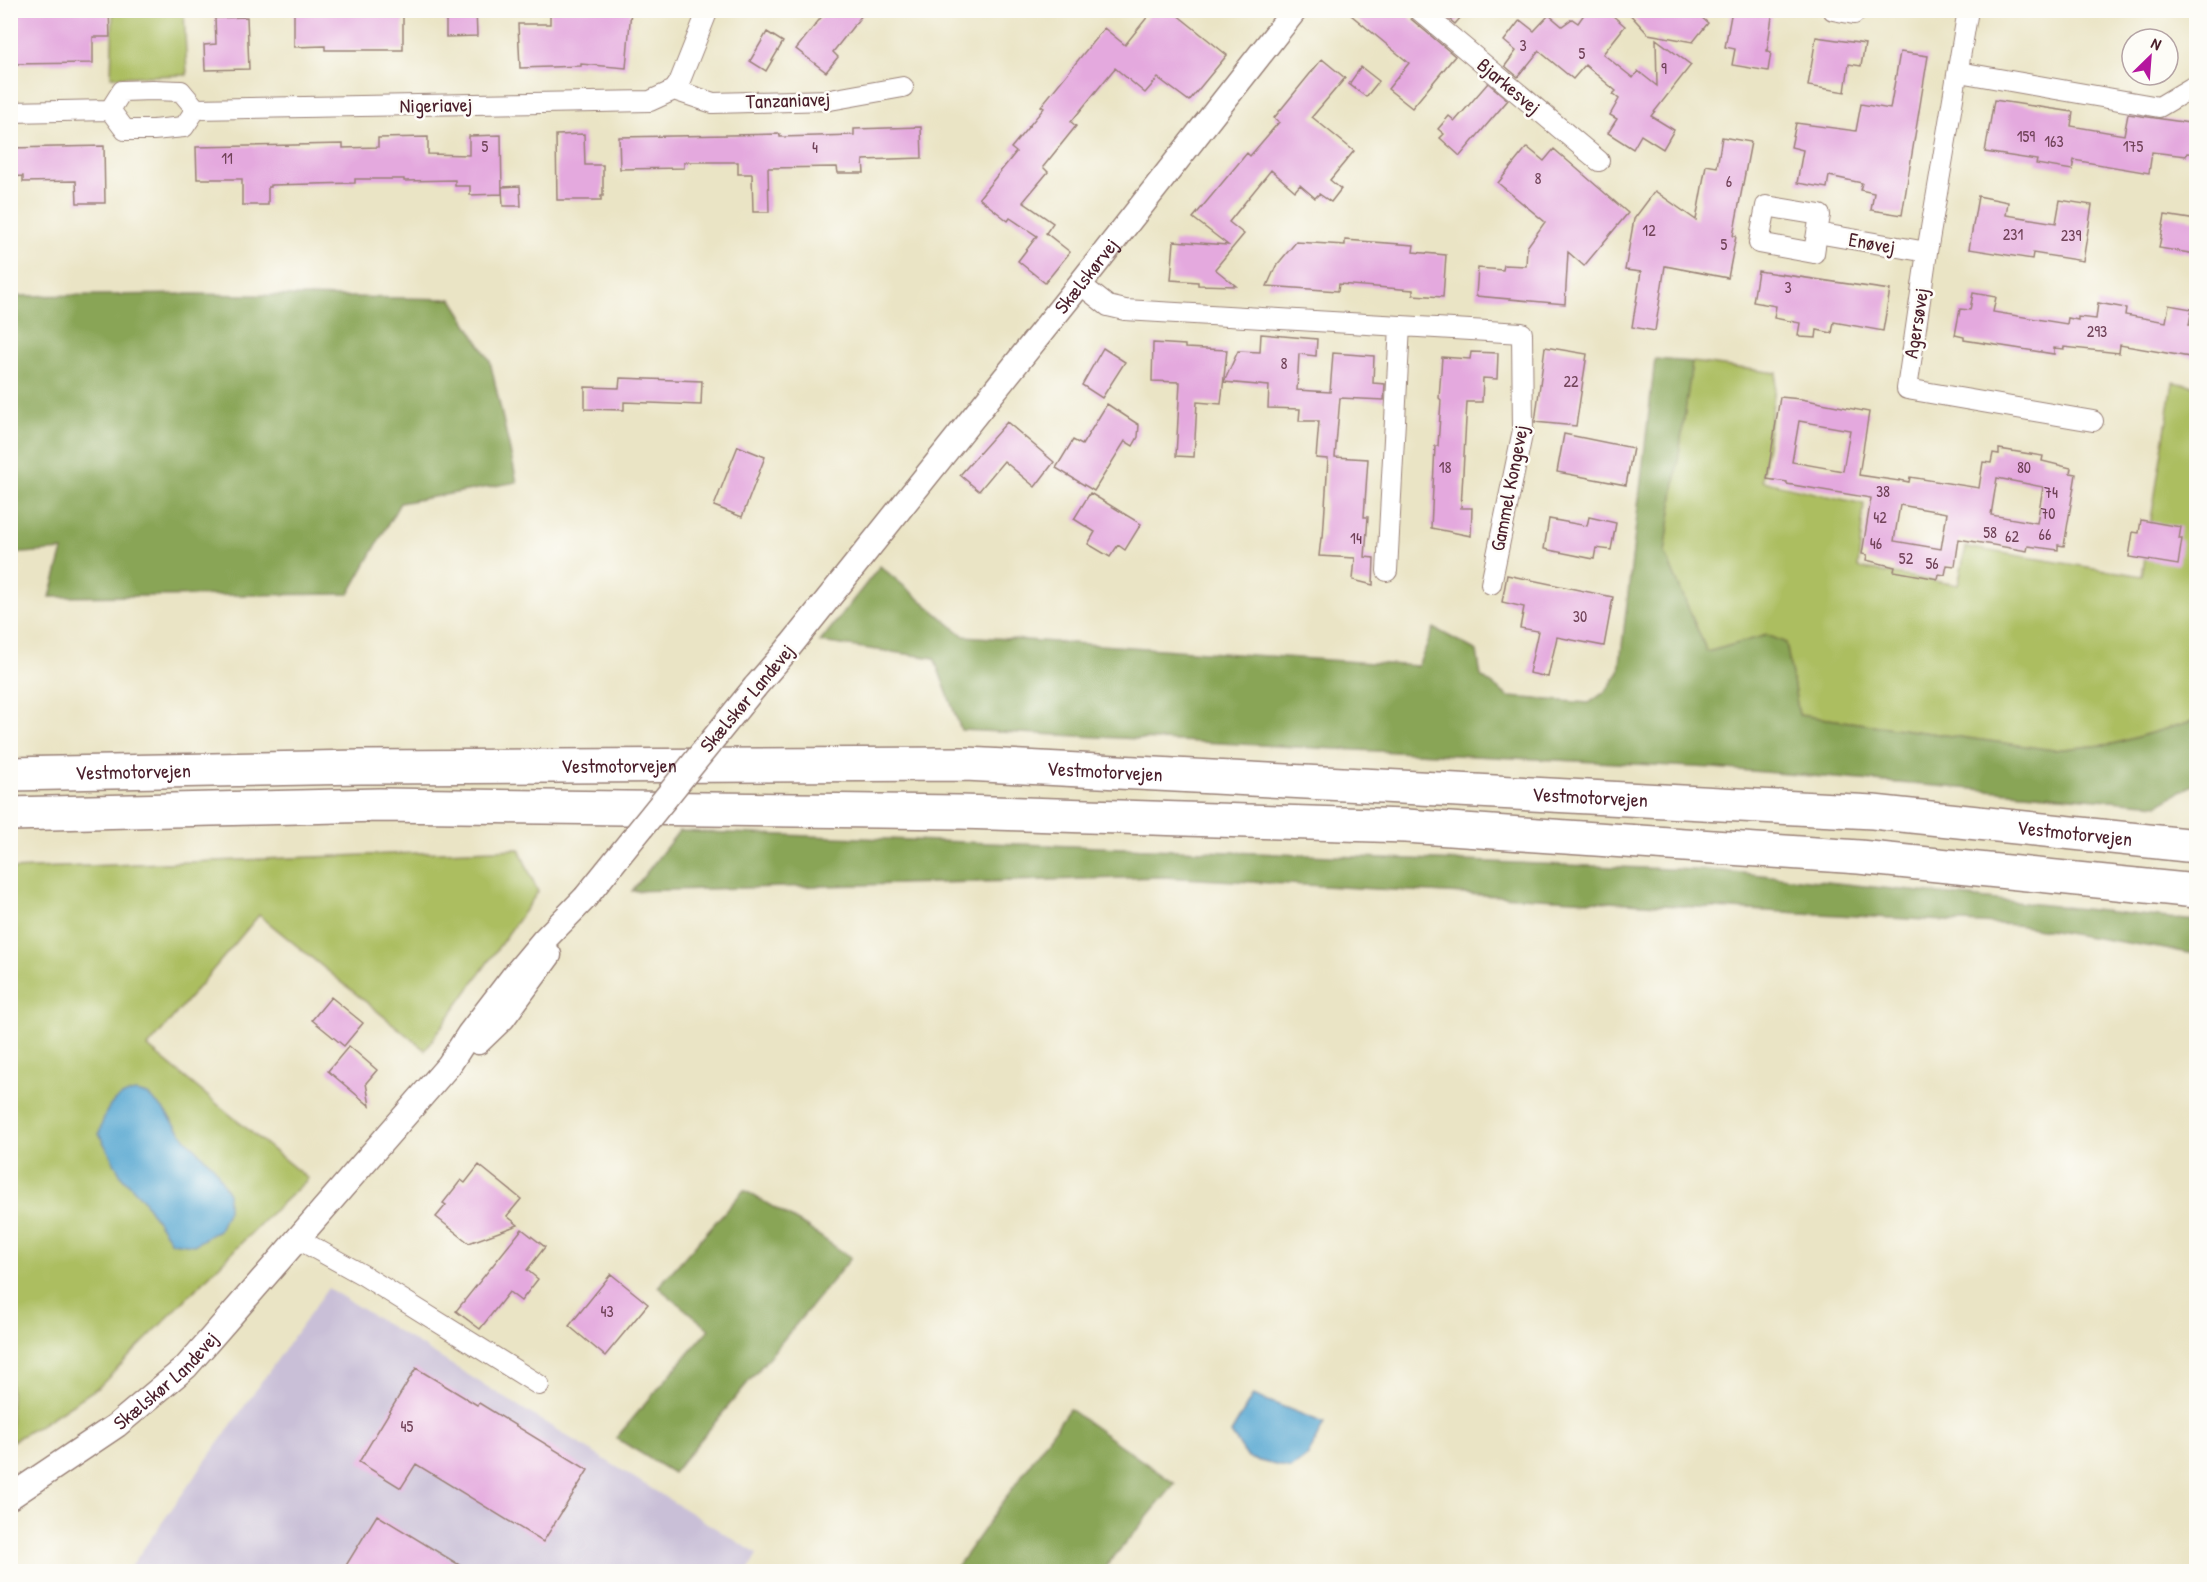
<svg xmlns="http://www.w3.org/2000/svg" width="2207" height="1582" font-family="'Patrick Hand',sans-serif">
	<rect width="100%" height="100%" fill="#fdfcf7"/>
	<filter id="ink" filterUnits="userSpaceOnUse"><feTurbulence type="fractalNoise" baseFrequency=".0167" numOctaves="2"/><feDisplacementMap in="SourceGraphic" scale="12" xChannelSelector="R" yChannelSelector="G"/><feConvolveMatrix kernelMatrix="1 2 1 2 8 2 1 2 1" color-interpolation-filters="sRGB"/></filter>
	<filter id="wash" filterUnits="userSpaceOnUse"><feTurbulence type="fractalNoise" baseFrequency=".008" numOctaves="4" result="noise"/><feDisplacementMap in="SourceGraphic" scale="24" xChannelSelector="R" yChannelSelector="G"/><feGaussianBlur stdDeviation="1.35" result="paint"/><feColorMatrix in="noise" values="0 0 0 0 0 0 0 0 0 0 0 0 0 0 0 0 0 1.4 0 .05"/><feComposite in="paint" operator="in"/></filter>
	<g filter="url(#wash)">
		<rect width="100%" height="100%" fill="#eae4c5"/>
		<path fill="#c9bfd7" d="M328 1288 757 1554 747 1572H127Z"/>
		<path fill="#acbe61" stroke="#7b6e46" stroke-width="1.5" d="M113 11H184L187 75 111 77Z
			M1692 362 1777 373 1762 481 1864 504 1858 568 1958 585 1966 547 2142 576 2173 382 2196 386V720L2113 744 2054 750 1799 715 1786 643 1767 635 1707 652 1665 553Z
			M519 849 538 892 425 1050 259 915 148 1047 308 1179 266 1218 100 1386 45 1422 11 1442 10 869Z"/>
		<path fill="#89a557" stroke="#6a6241" stroke-width="1.5" d="M193 294 452 299 490 361 517 482 400 503 349 594 50 597 63 550 11 554V296Z
			M1655 359 1692 362 1665 553 1707 652 1767 635 1786 643 1799 715 2054 750 2113 744 2196 720V783L2159 804 1713 768 961 730 934 658 820 642 880 566 964 636 1418 666 1434 628 1477 651 1481 676 1509 697 1589 703 1606 691 1619 672Z
			M679 831 1723 871 2196 921V954L2016 925 1163 877 632 891Z
			M744 1190 805 1226 851 1258 673 1473 616 1438 709 1329 658 1287Z
			M1069 1409 1175 1484 1102 1571H954Z"/>
		<path fill="#58a8d2" stroke="#51647e" stroke-width="1.5" d="M136 1092 148 1095 163 1109 186 1139 215 1168 228 1193V1210L219 1230 194 1245 171 1242 141 1197 122 1177 99 1134C104 1113 111 1094 136 1092Z
			M1253 1395 1324 1423 1308 1456 1291 1469 1248 1458 1231 1433Z"/>
		<g id="blocks">
			<path fill="#e4a9de" fill-rule="evenodd" d="M16 10H109L110 37H93V63L10 64V19H16Z
				M294 10H403V50H325V46L294 47Z
				M446 10H476L477 36 446 37Z
				M550 10H631L626 68 581 64V66L520 68 518 24H550Z
				M827 10H866L833 52 838 57 826 72 796 49Z
				M1153 10H1171L1227 55 1189 101 1158 78 1145 93 1115 68 1071 122 1076 126 1043 167 1048 172 1023 202 1053 223 1046 233 1070 252 1045 283 1018 261 1037 236 1010 218 1008 221 979 198 1016 152 1011 148 1044 108 1041 106 1104 28 1125 45Z
				M1345 10H1407L1411 19 1455 56 1412 108 1388 89 1409 63Z
				M1438 10H1467L1455 24Z
				M1587 10H1606L1625 26 1603 54 1633 78 1638 71 1657 86 1656 39 1691 65 1651 116 1674 130 1663 149 1641 135 1633 149 1608 133 1617 119 1610 115 1619 99 1613 94 1616 91 1585 65 1573 79 1539 51 1518 77 1505 66 1516 51 1504 41 1520 20 1534 31 1549 15 1562 26 1572 19 1578 23Z
				M1626 10H1693L1708 23 1693 42 1648 34Z
				M1732 10H1773L1767 51 1771 52 1768 71 1732 65 1735 49 1725 47Z
				M247 17 249 69 205 70 204 45 216 44 215 18Z
				M767 32 783 42 766 71 750 61Z
				M1816 37 1865 44 1861 66 1849 64 1845 92 1808 86Z
				M1900 52 1928 56 1902 215 1871 210 1874 193 1860 190 1862 183 1829 176 1827 188 1797 183 1803 150 1791 147 1796 123 1856 131 1861 104 1890 109Z
				M1322 59 1345 78 1312 117 1354 151 1330 180 1341 189 1331 202 1319 194 1315 198 1300 185 1295 191 1271 170 1229 222 1244 234 1215 269 1236 286 1198 285V282L1171 280 1174 241 1228 245 1193 218 1247 153 1250 156 1279 122 1274 118Z
				M1361 67 1379 81 1366 97 1349 84Z
				M1488 83 1508 100 1460 156 1440 138 1444 134 1438 129 1449 116 1455 121Z
				M1994 100 2073 112 2071 126 2124 135 2128 114 2196 124V154L2187 153 2186 156 2152 152 2149 173 2074 160 2072 170 2036 164 2037 160 1985 152Z
				M921 127 922 158 863 160 864 173H838L837 167 768 168 769 212H753L752 174H738V162H684V168L620 169 619 137 780 134V137L854 135V129Z
				M584 134 585 165H603V196H601V200H557L556 135Z
				M501 135 502 194 470 195V186H455V180L404 181V179H355V183L271 185V187H268V205H242V179H197L196 147 343 144V148L378 147V138L428 137V154L469 155V136Z
				M1722 137 1751 142 1733 236H1736L1728 278 1665 266 1655 331 1632 327 1641 272 1625 270 1634 219 1655 191 1696 220 1706 165 1717 167Z
				M104 146 105 203H77L76 181 23 182V176L10 177V148Z
				M1527 147 1544 161 1554 149 1628 213 1584 266 1568 252 1565 304 1476 296 1478 268 1503 270 1504 265 1526 266 1527 247 1545 222 1498 183Z
				M520 186 521 206H503L502 187Z
				M1978 196 2008 202 2006 215 2056 223 2060 200 2092 205 2083 261 2033 253 2032 259 1969 249Z
				M2165 215 2196 220V254L2159 248Z
				M1345 240 1414 245 1413 252 1446 255 1443 297 1413 295V290L1339 284 1338 291 1267 286 1276 266 1296 242 1345 245Z
				M1758 271 1890 290 1883 331 1834 322 1832 333 1817 330 1816 338 1800 337 1798 335 1800 323 1774 318 1776 306 1753 302Z
				M1973 293 1996 297 1993 312 2067 324 2068 318 2078 320V317L2096 319 2098 303 2126 308 2125 315 2166 322 2169 305 2192 309 2189 325H2192L2191 328 2196 329V358L2120 345 2119 353 2064 347V349L2054 348V354L1964 340V337L1955 335 1960 309 1970 310Z
				M1261 334 1317 339 1316 356 1299 354 1297 390 1330 392 1333 353 1374 356 1373 383 1385 384 1384 400 1340 398 1335 457 1368 459 1364 517H1368L1365 557 1374 558 1373 585 1353 580 1355 558 1319 556 1321 538H1323L1328 459 1316 458 1319 421H1299L1300 409 1268 408 1269 386 1224 382 1238 351 1260 352Z
				M1153 343 1185 345V348L1227 350 1221 404 1197 402 1194 457 1176 456 1180 382 1152 381Z
				M1545 347 1587 354 1576 426 1535 422Z
				M1103 348 1125 362 1102 398 1082 385Z
				M1471 352 1498 353 1497 379 1483 378 1482 402H1467L1461 508H1472L1471 536 1431 528 1435 446H1438L1441 400 1439 398 1442 357 1470 359Z
				M620 378 702 381 701 405 624 402V410L585 409V387L619 388Z
				M1780 397 1801 399 1869 412 1859 475 1899 481V480L1909 482 1910 477 1979 488 1983 462 1991 463 1993 453 1999 454V449L2043 456 2042 461 2071 468 2070 473 2076 474 2064 546 2058 545V550L2028 546 2027 551 1959 539 1955 566 1947 565 1945 575 1939 574 1938 579 1894 571 1895 567 1866 560 1867 555 1862 554 1871 498 1787 484V482L1767 479ZM1799 421 1850 430 1843 471 1792 462ZM1997 478 2043 487 2037 523 1991 515ZM1900 505 1947 513 1941 549 1894 541Z
				M1107 404 1139 425 1138 437 1133 446 1125 441 1094 491 1056 468 1073 440 1082 445Z
				M1007 422 1054 462 1035 487 1004 461 979 491 960 475Z
				M1564 434 1633 448 1626 485 1557 472Z
				M738 446 765 457 742 517 714 506Z
				M1090 493 1141 524 1125 550 1118 545 1110 557 1088 544 1095 532 1074 519Z
				M1589 517 1616 523 1611 550 1596 548 1594 559 1544 549 1549 519 1587 526Z
				M2141 520 2181 527 2179 539H2182L2178 565 2129 557 2133 532 2139 533Z
				M1507 575 1613 597 1604 646 1557 637 1548 677 1529 673 1538 631 1520 628 1524 607 1502 602Z
				M331 997 363 1023 344 1046 312 1020Z
				M349 1046 377 1070 366 1083 370 1106 328 1071Z
				M479 1165 521 1199 507 1216 518 1225 469 1243 436 1217 446 1205 443 1203 461 1180 465 1183Z
				M522 1229 545 1247 527 1270 538 1279 521 1301 509 1292 480 1329 456 1311Z
				M611 1274 648 1304 605 1356 569 1326Z
				M416 1368 477 1405 479 1403 588 1470 543 1542 416 1464 401 1488 359 1462Z
				M377 1515 471 1572H342Z"/>
		</g>
	</g>
	<g filter="url(#ink)">
		<use href="#blocks" fill-opacity="0" stroke="#9a8278" stroke-width="1.5"/>
		<g fill="none" stroke-linecap="round" stroke-linejoin="round">
			<g stroke="#9a8278" stroke-width="22">
				<path id="minor" d="M1419 10 1599 161
					M1833 10 1854 14 1855 10
					M1968 10 1927 252 1907 389 2093 421
					M1959 72 2159 107 2191 88 2196 89
					M152 90 181 91 196 109 184 127 153 130H125L110 110 122 91Z
					M674 90 713 103 830 100 903 87
					M196 109 650 101 674 90 679 83 708 10
					M10 112 110 110
					M1817 233 1814 253 1759 243 1766 206 1820 215 1817 233 1927 252
					M1080 284 1108 306 1125 310 1522 333 1523 430 1491 584
					M1387 571 1400 326
					M298 1239 363 1275 539 1385"/>
			</g>
			<g stroke="#9a8278" stroke-width="27">
				<g id="tertiary">
					<path id="s1" d="M755 687 787 650 1080 284 1295 10"/>
					<path d="M478 1042 503 1018 549 955"/>
					<path id="s2" d="M10 1497 117 1425 186 1367 449 1065 469 1034 512 978 543 941 585 898"/>
				</g>
			</g>
			<g stroke="#9a8278" stroke-width="36">
				<g id="motorway">
					<path id="s3" d="M10 774 360 767 966 764 1873 812 2196 846"/>
					<path d="M10 814 380 805 960 812 1406 826 1859 857 2196 891"/>
				</g>
			</g>
			<use href="#minor" stroke="#fff" stroke-width="20"/>
			<use href="#tertiary" stroke="#fff" stroke-width="24"/>
			<use href="#motorway" stroke="#fff" stroke-width="33"/>
			<g stroke="#9a8278" stroke-width="27" stroke-linecap="butt">
				<path id="tertiary-bridge" d="M585 898 755 687"/>
			</g>
			<use href="#tertiary-bridge" stroke="#fff" stroke-width="24"/>
		</g>
	</g>
	<g text-anchor="middle" stroke-width="5" stroke-linejoin="round" paint-order="stroke">
		<g font-size="16" fill="#704258">
			<text x="1523" y="51">3</text>
			<text x="1582" y="59">5</text>
			<text x="1664" y="74">9</text>
			<text x="2026" y="142">159</text>
			<text x="2054" y="147">163</text>
			<text x="485" y="152">5</text>
			<text x="2133" y="152">175</text>
			<text x="815" y="153">4</text>
			<text x="227" y="164">11</text>
			<text x="1538" y="184">8</text>
			<text x="1729" y="187">6</text>
			<text x="1649" y="236">12</text>
			<text x="2013" y="240">231</text>
			<text x="2071" y="241">239</text>
			<text x="1724" y="250">5</text>
			<text x="1788" y="293">3</text>
			<text x="2097" y="337">293</text>
			<text x="1284" y="369">8</text>
			<text x="1571" y="387">22</text>
			<text x="1445" y="473">18</text>
			<text x="2024" y="473">80</text>
			<text x="1883" y="497">38</text>
			<text x="2051" y="498">74</text>
			<text x="2048" y="519">70</text>
			<text x="1880" y="523">42</text>
			<text x="1990" y="538">58</text>
			<text x="2045" y="540">66</text>
			<text x="2012" y="542">62</text>
			<text x="1356" y="544">14</text>
			<text x="1876" y="549">46</text>
			<text x="1906" y="564">52</text>
			<text x="1932" y="569">56</text>
			<text x="1580" y="622">30</text>
			<text x="607" y="1317">43</text>
			<text x="407" y="1432">45</text>
		</g>
		<g font-size="20" fill="#4a1f2b" stroke="#fdfcf7">
			<text transform="translate(1509 86) rotate(40)" y="7">Bjarkesvej</text>
			<text transform="translate(788 100) rotate(-2)" y="7">Tanzaniavej</text>
			<text transform="translate(436 105) rotate(-1)" y="7">Nigeriavej</text>
			<text transform="translate(1872 243) rotate(10)" y="7">Enøvej</text>
			<text dy="7" stroke="none"><textPath href="#s1" startOffset="528">Skælskørvej</textPath></text>
			<text transform="translate(1916 323) rotate(-81)" y="7">Agersøvej</text>
			<text transform="translate(1509 488) rotate(-79)" y="7">Gammel Kongevej</text>
			<text transform="translate(747 698) rotate(-50)" y="7">Skælskør Landevej</text>
			<text dy="7" stroke="none"><textPath href="#s3" startOffset="609">Vestmotorvejen</textPath></text>
			<text dy="7" stroke="none"><textPath href="#s3" startOffset="123">Vestmotorvejen</textPath></text>
			<text dy="7" stroke="none"><textPath href="#s3" startOffset="1095">Vestmotorvejen</textPath></text>
			<text dy="7" stroke="none"><textPath href="#s3" startOffset="1581">Vestmotorvejen</textPath></text>
			<text dy="7" stroke="none"><textPath href="#s3" startOffset="2067">Vestmotorvejen</textPath></text>
			<text dy="7" stroke="none"><textPath href="#s2" startOffset="195">Skælskør Landevej</textPath></text>
		</g>
	</g>
	<rect width="2207" height="1582" fill="none" stroke="#fdfcf7" stroke-width="36"/>
	<g transform="translate(2150 57) rotate(25)"><circle r="28" fill="#fdfcf7" stroke="#b5a4a5" stroke-width="1.5"/>
	<path d="M0-4.5L10 22L0 15L-10 22Z" fill="#b5179e"/>
	<text y="-9" font-size="16" font-weight="bold" text-anchor="middle" fill="#4a1f2b">N</text>
	</g>
</svg>
